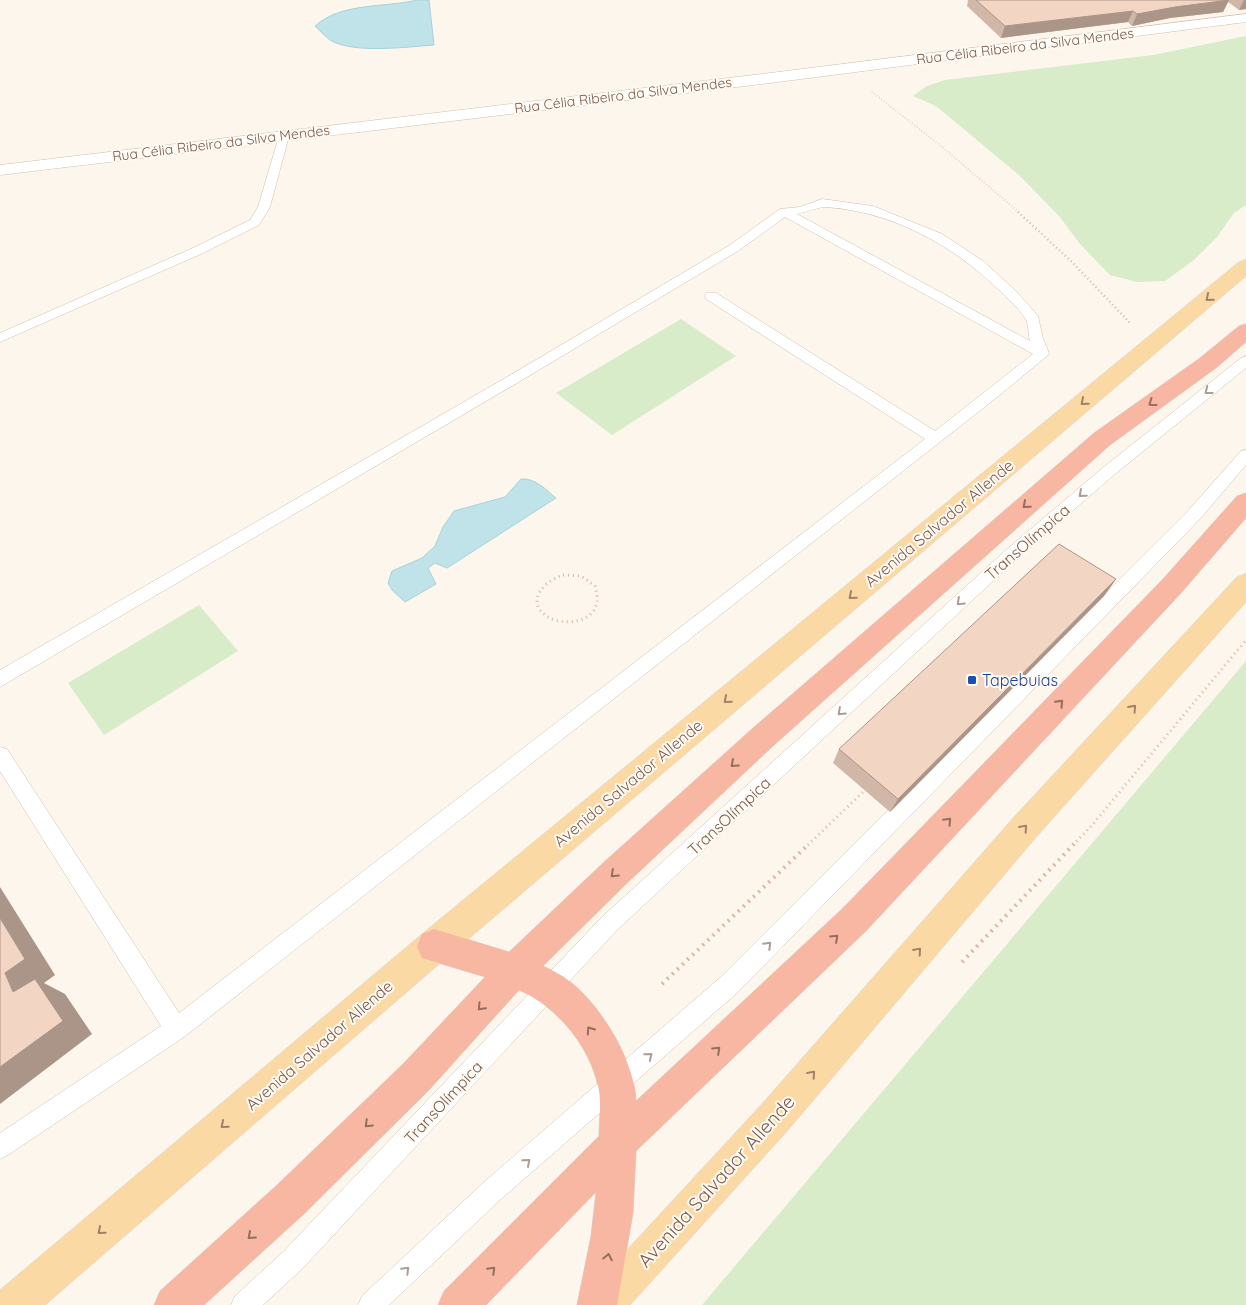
<svg xmlns="http://www.w3.org/2000/svg" width="1246" height="1305" font-family="Quicksand,sans-serif">
	<rect width="100%" height="100%" fill="#fdf6ec"/>
	<path fill="#d8ecc9" d="M1246 36V205L1234 213 1217 237 1194 260 1165 281 1137 282 1110 275 1080 244 1059 216 1020 176 936 106 913 96 927 86 945 80 1153 55Z
		M681 319 736 356 612 435 556 393Z
		M199 605 238 651 104 735 68 683Z
		M1246 661V1305H702Z"/>
	<path fill="#bfe3e8" stroke="#a5d3da" d="M417 0H429L434 45C407 47 352 54 330 40 325 36 320 31 315 26 342 2 384 8 417 0Z
		M521 479C536 478 546 490 556 498L447 568 435 563 428 568 436 584 405 602 392 590 388 583 392 571 422 558 435 546 443 527 454 511 505 497Z"/>
	<g fill="none" stroke-linecap="round" stroke-linejoin="round">
		<g stroke="#d1beb0" stroke-width="1">
			<path id="lane" d="M284 133 289 136 270 207 259 225 201 254 0 342V333L193 248 250 220 258 207 279 136Z
				M822 199 873 206 942 234 983 261 1016 291 1038 316 1043 339 1049 353 1047 356 1001 394 184 1037 8 1155 0 1159V1133L161 1026 0 771V747L7 749 179 1013 925 439 706 299 705 296 706 293H716L935 431 1033 354 785 217 738 251 517 383 0 687V670L507 377 730 245 780 209 800 207ZM823 207C888 210 950 243 997 288 1006 297 1018 307 1025 318 1029 324 1028 334 1030 341L797 214Z
				M1246 356V368L1115 474 1018 558 617 930 302 1269 263 1305H231L235 1296 284 1251 603 916 1006 550 1105 466 1241 358Z
				M1246 450V465L1199 520 738 992 500 1200 389 1305H358L362 1296 483 1183 722 976 1187 512 1241 451Z"/>
		</g>
		<g stroke="#d1beb0" stroke-width="1">
			<path id="street" d="M1246 14V22L770 83 0 175V165L770 73Z"/>
		</g>
		<g stroke="#dad1cd" stroke-width="1">
			<path id="primary" d="M1246 260V276L446 958 45 1305H0V1290L422 934 1239 262Z
				M1246 574V602L1037 836 788 1130 630 1305H583L589 1291 762 1104 1015 816 1237 577Z"/>
		</g>
		<g stroke="#dad1cd" stroke-width="1">
			<path id="highway" d="M1246 324V342L1216 368 1110 445 773 746 625 885 543 966C554 971 564 976 573 984 602 1008 635 1062 636 1101L842 909 1163 579 1237 496 1246 493V518L1181 593 866 931 636 1151 633 1213 617 1305H577L591 1236 596 1192 486 1305H438L444 1291 599 1136C599 1120 602 1102 598 1086 589 1045 557 1007 519 990L429 1090 305 1213 204 1305H154L160 1291 277 1185 403 1064 485 977 422 958 417 946 422 934 434 929 509 952 603 863 753 728 1094 433 1200 358 1239 326Z"/>
		</g>
		<path stroke="#d9b8a5" stroke-width="2" stroke-dasharray="0.5 2.5" stroke-linecap="butt" d="M872 92 941 146 1020 213"/>
		<path stroke="#d9b8a5" stroke-width="2.5" stroke-dasharray="1 3" stroke-linecap="butt" d="M1018 212 1071 261 1131 324"/>
		<path stroke="#d9b8a5" stroke-width="3" stroke-dasharray="1 4" stroke-linecap="butt" d="M563 575 581 576 595 586C596 591 598 597 597 602 594 623 564 626 548 617 524 602 544 581 563 575Z
			M808 845 865 790
			M1073 845 1093 824 1246 640"/>
		<path stroke="#d9b8a5" stroke-width="4" stroke-dasharray="2 5" stroke-linecap="butt" d="M962 962 1074 844
			M662 984 809 844"/>
		<use href="#lane" fill="#fff" fill-rule="evenodd"/>
		<use href="#street" fill="#fff" fill-rule="evenodd"/>
		<use href="#primary" fill="#fbd9a5" fill-rule="evenodd"/>
		<use href="#highway" fill="#f7b7a3" fill-rule="evenodd"/>
	</g>
	<path fill="#d1b7a8" d="M968 0H1246V9L1239 10 1228 2 1223 12 1170 18 1132 26 1128 22 1001 38 967 6Z
		M1116 579 1104 596 890 812 833 763 839 749Z"/>
	<path fill="#aa9588" d="M1229 0 1223 12 1170 18 1132 26 1137 14 1175 7Z
		M1244 0H1246V9L1239 10Z
		M1133 11 1128 22 1001 38 1005 26Z
		M1116 579 1104 596 890 812 898 799Z
		M0 887 55 975 44 983 65 994 92 1034 0 1104V1067L13 992 5 973 0 918Z"/>
	<path fill="#f3d5c3" stroke="#aa9588" d="M976 0H1229L1175 7 1137 14 1133 11 1005 26Z
		M1059 544 1116 579 898 799 839 749Z
		M0 918 25 959 5 973 13 992 35 979 63 1021 0 1067Z"/>
	<defs><path id="oneway-chevron" d="M-2-3.5L2.5 0L-2 3.5" fill="none" stroke-width="1.6" stroke-linecap="round" stroke-linejoin="round" transform="scale(1.25)"/></defs>
	<g stroke="#a18267">
		<use href="#oneway-chevron" transform="translate(1209 298) rotate(140)"/>
		<use href="#oneway-chevron" transform="translate(1084 402) rotate(140)"/>
		<use href="#oneway-chevron" transform="translate(852 596) rotate(140)"/>
		<use href="#oneway-chevron" transform="translate(727 700) rotate(140)"/>
		<use href="#oneway-chevron" transform="translate(1133 708) rotate(-48)"/>
		<use href="#oneway-chevron" transform="translate(1024 828) rotate(-49)"/>
		<use href="#oneway-chevron" transform="translate(918 951) rotate(-49)"/>
		<use href="#oneway-chevron" transform="translate(812 1074) rotate(-49)"/>
		<use href="#oneway-chevron" transform="translate(224 1125) rotate(139)"/>
		<use href="#oneway-chevron" transform="translate(101 1231) rotate(139)"/>
	</g>
	<g stroke="#af9d94">
		<use href="#oneway-chevron" transform="translate(1208 391) rotate(142)"/>
		<use href="#oneway-chevron" transform="translate(1082 494) rotate(139)"/>
		<use href="#oneway-chevron" transform="translate(960 602) rotate(137)"/>
		<use href="#oneway-chevron" transform="translate(841 712) rotate(137)"/>
		<use href="#oneway-chevron" transform="translate(768 945) rotate(-45)"/>
		<use href="#oneway-chevron" transform="translate(649 1056) rotate(-40)"/>
		<use href="#oneway-chevron" transform="translate(527 1162) rotate(-41)"/>
		<use href="#oneway-chevron" transform="translate(406 1270) rotate(-45)"/>
	</g>
	<g stroke="#936e5e">
		<use href="#oneway-chevron" transform="translate(1152 403) rotate(144)"/>
		<use href="#oneway-chevron" transform="translate(1026 505) rotate(139)"/>
		<use href="#oneway-chevron" transform="translate(1060 703) rotate(-47)"/>
		<use href="#oneway-chevron" transform="translate(734 764) rotate(138)"/>
		<use href="#oneway-chevron" transform="translate(948 821) rotate(-47)"/>
		<use href="#oneway-chevron" transform="translate(614 874) rotate(137)"/>
		<use href="#oneway-chevron" transform="translate(835 938) rotate(-43)"/>
		<use href="#oneway-chevron" transform="translate(481 1007) rotate(133)"/>
		<use href="#oneway-chevron" transform="translate(590 1030) rotate(-125)"/>
		<use href="#oneway-chevron" transform="translate(717 1050) rotate(-43)"/>
		<use href="#oneway-chevron" transform="translate(368 1124) rotate(136)"/>
		<use href="#oneway-chevron" transform="translate(251 1236) rotate(138)"/>
		<use href="#oneway-chevron" transform="translate(608 1257) rotate(-78)"/>
		<use href="#oneway-chevron" transform="translate(492 1270) rotate(-45)"/>
	</g>
	<rect fill="#1a4fb4" stroke="#fffaf3" stroke-width="2" x="967" y="675" width="10" height="10" rx="2.5"/>
	<g text-anchor="middle" stroke-width="4" stroke-linejoin="round" paint-order="stroke">
		<g font-size="14" fill="#7a5c4d" stroke="#fffaf3">
			<text transform="translate(1025 46) rotate(-7)" y="5">Rua Célia Ribeiro da Silva Mendes</text>
			<text transform="translate(623 95) rotate(-7)" y="5">Rua Célia Ribeiro da Silva Mendes</text>
			<text transform="translate(221 143) rotate(-7)" y="5">Rua Célia Ribeiro da Silva Mendes</text>
		</g>
		<g font-size="16" fill="#7a5c4d" stroke="#fffaf3">
			<text transform="translate(939 523) rotate(-40)" y="6">Avenida Salvador Allende</text>
			<text transform="translate(1027 542) rotate(-41)" y="6">TransOlímpica</text>
			<text transform="translate(628 783) rotate(-40)" y="6">Avenida Salvador Allende</text>
			<text transform="translate(729 816) rotate(-43)" y="6">TransOlímpica</text>
			<text transform="translate(319 1045) rotate(-41)" y="6">Avenida Salvador Allende</text>
			<text transform="translate(443 1102) rotate(-47)" y="6">TransOlímpica</text>
		</g>
		<g font-size="16" fill="#164399" stroke="#fffaf3" text-anchor="start">
			<text x="982" y="686">Tapebuias</text>
		</g>
		<g font-size="19" fill="#7a5c4d" stroke="#fffaf3">
			<text transform="translate(716 1181) rotate(-48)" y="7">Avenida Salvador Allende</text>
		</g>
	</g>
</svg>
